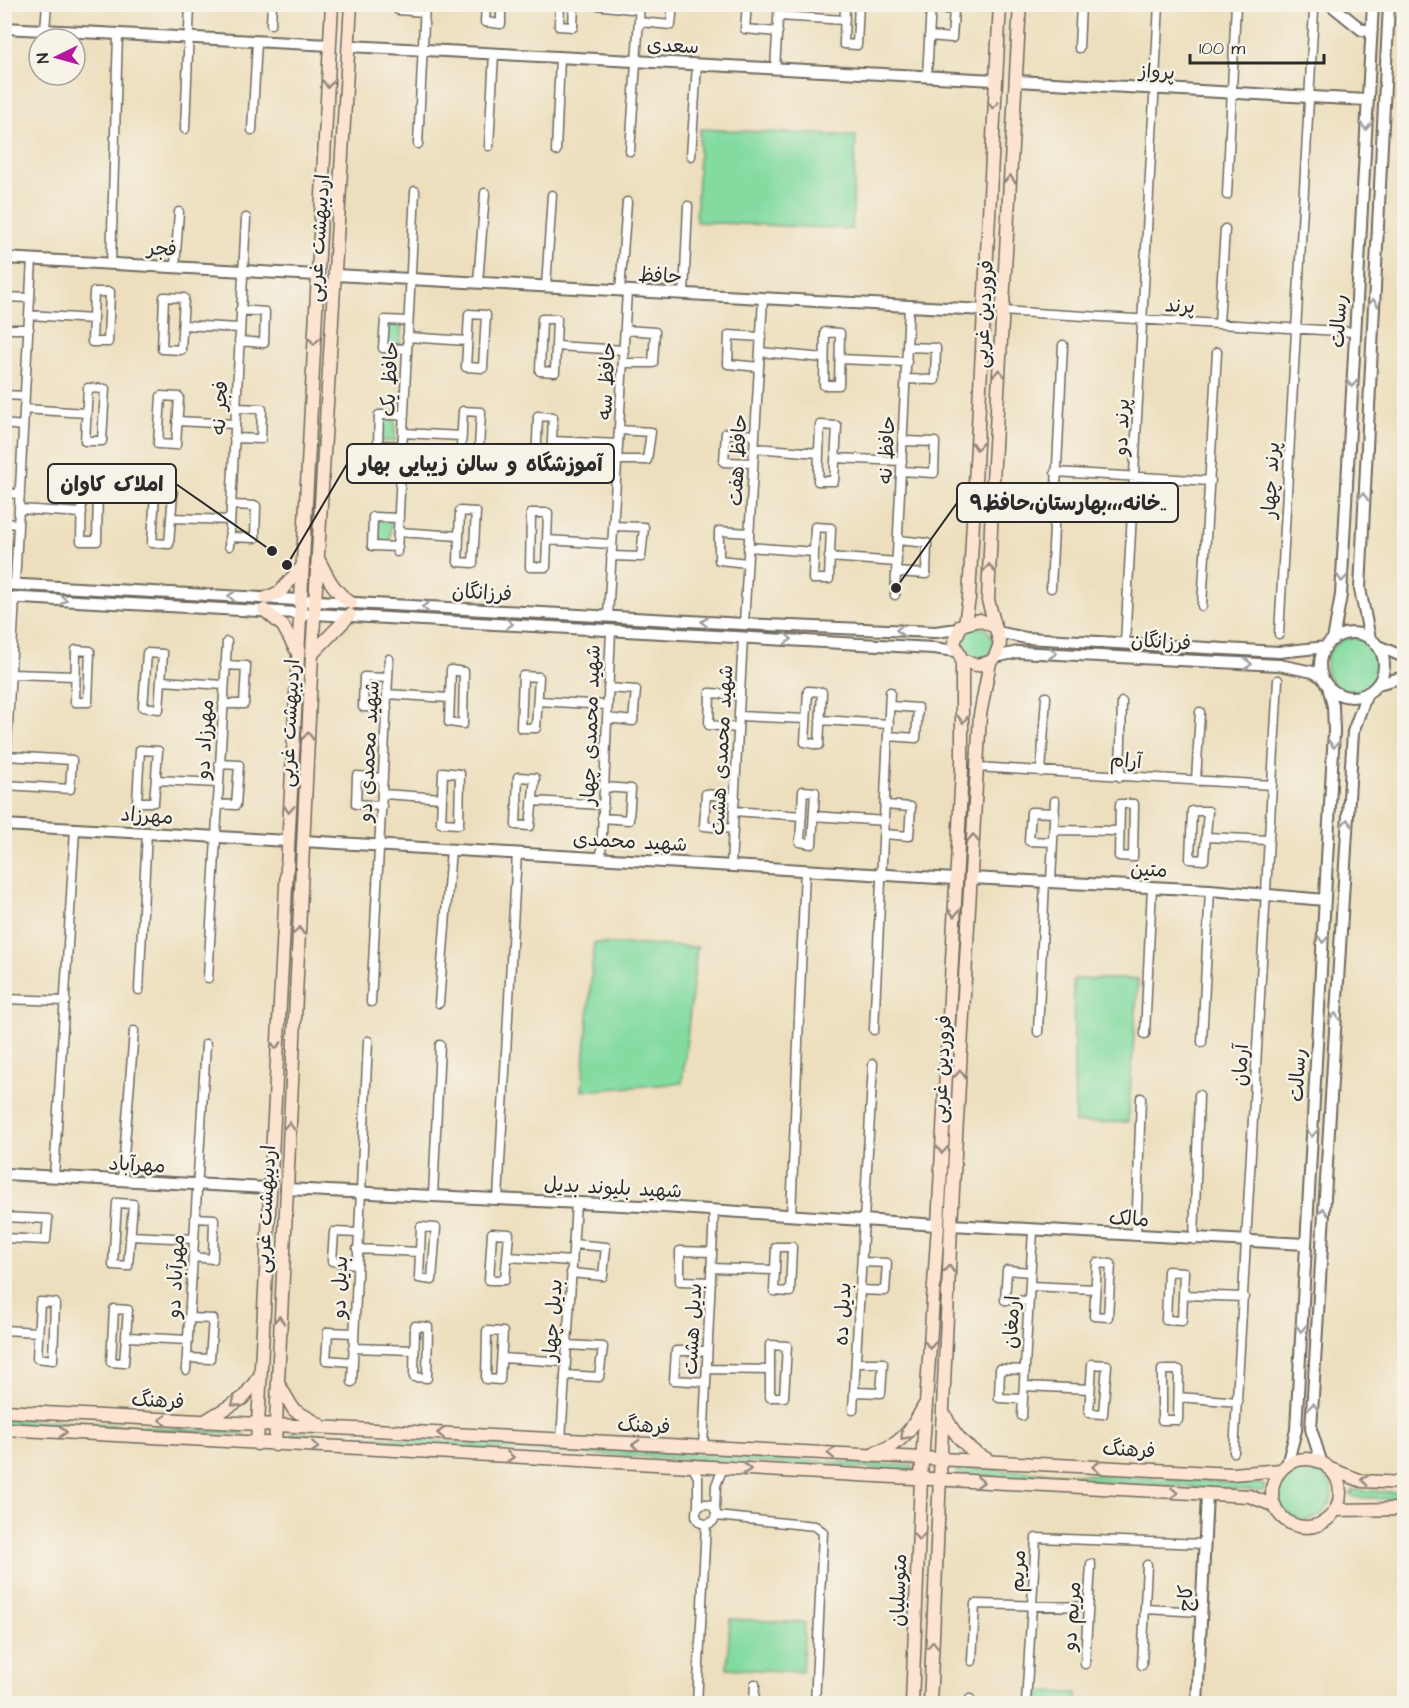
<svg xmlns="http://www.w3.org/2000/svg" width="1409" height="1708" font-family="'Architects Daughter','Playpen Sans Arabic',sans-serif">
	<rect width="100%" height="100%" fill="#f7f3e8"/>
	<filter id="ink" filterUnits="userSpaceOnUse"><feTurbulence type="fractalNoise" baseFrequency=".0167" numOctaves="2"/><feDisplacementMap in="SourceGraphic" scale="12" xChannelSelector="R" yChannelSelector="G"/><feConvolveMatrix kernelMatrix="1 2 1 2 8 2 1 2 1" color-interpolation-filters="sRGB"/></filter>
	<filter id="wash" filterUnits="userSpaceOnUse"><feTurbulence type="fractalNoise" baseFrequency=".008" numOctaves="4" result="noise"/><feDisplacementMap in="SourceGraphic" scale="24" xChannelSelector="R" yChannelSelector="G"/><feGaussianBlur stdDeviation="1.35" result="paint"/><feColorMatrix in="noise" values="0 0 0 0 0 0 0 0 0 0 0 0 0 0 0 0 0 1.4 0 .05"/><feComposite in="paint" operator="in"/></filter>
	<g filter="url(#wash)">
		<rect width="100%" height="100%" fill="#eddfbe"/>
		<path fill="#83dba0" stroke="#578366" stroke-width="1.5" d="M700 129 856 136 852 229 696 222Z
			M387 323 402 324 400 346 385 345Z
			M381 419H395V442L381 441Z
			M377 520 391 521 390 544 376 543Z
			M961 643a16 16 0 1 1 32 0a16 16 0 1 1-32 0Z
			M1326 665a27 27 0 1 1 54 0a27 27 0 1 1-54 0Z
			M594 943 697 947 682 1083 582 1091Z
			M1073 979H1138L1128 1122 1075 1123Z
			M4 1419 243 1432 246 1435 5 1425Z
			M294 1433 913 1466 916 1471 292 1439 290 1436Z
			M1278 1493a27 27 0 1 1 54 0a27 27 0 1 1-54 0Z
			M959 1468 1262 1484 1266 1488 1262 1491 959 1474 956 1471Z
			M1354 1490 1404 1493V1500L1354 1497 1350 1494Z
			M730 1619 805 1623 802 1672 727 1668Z
			M1034 1692 1077 1693V1703H1034Z"/>
	</g>
	<g filter="url(#ink)">
		<g fill="none" stroke-linecap="round" stroke-linejoin="round">
			<g stroke="#6f6a5e" stroke-width="11">
				<path id="minor" d="M398 4V10L425 12
					M486 4 485 22 501 24V4
					M560 4 559 26 573 27 574 4
					M587 4 640 10
					M747 4 745 29 778 32
					M845 4 844 44 857 45 859 4
					M779 16 845 20
					M640 22 671 25 673 4
					M271 24 272 4
					M45 30 47 4
					M929 36 952 38 954 10 931 8
					M1079 48 1081 4
					M775 68 779 4
					M927 76 931 5
					M185 129 190 4
					M252 130 257 42
					M418 144 425 4
					M489 146 494 53
					M556 151 560 57
					M630 151 640 4
					M691 156 697 64
					M1227 195 1236 4
					M111 264 118 34
					M175 267 179 212
					M478 283 485 193
					M546 287 552 195
					M620 291 627 202
					M94 292H110L108 342H92Z
					M684 294 688 206
					M4 297 30 298
					M164 297 184 298 181 350 162 349Z
					M1002 311 1355 332
					M469 314 486 315 483 368 466 367Z
					M29 315 93 319
					M542 319H557L555 372 540 371Z
					M1219 324 1225 229
					M183 325 239 328
					M4 329H29
					M825 332 840 333 839 385H824Z
					M407 337 467 341
					M239 341 264 343 265 312 240 310
					M556 346 624 350
					M406 349 383 348 385 320 408 321
					M760 352 824 358
					M840 359 907 362
					M623 363H653L655 332 625 330
					M759 367 728 364 729 335 761 337
					M906 379 935 380 936 348 908 347
					M88 388 105 389 102 441H85Z
					M4 395 25 396
					M161 396 179 397 176 445 158 444Z
					M24 409 86 413
					M463 411 481 412 478 466 460 465Z
					M538 416 553 417 551 465H536Z
					M177 421 235 424
					M4 424 23 426
					M820 425 837 426 834 481H818Z
					M403 433 462 436
					M234 438 261 439 262 409 236 408
					M552 441 618 444
					M402 446 378 445 379 415H404
					M754 448 819 453
					M835 458 902 461
					M617 460H647L651 432 619 430
					M753 463 724 462 726 433 755 435
					M901 471 934 473 935 442 903 441
					M1055 472 1211 481
					M82 489H98L97 541H81Z
					M155 492 173 493 169 544 152 543Z
					M4 493 20 494
					M19 509 82 513
					M460 511 476 512 473 563 458 562Z
					M531 513H548L546 567H530Z
					M172 518 230 520
					M4 523 18 524
					M815 527 831 528 829 579H813Z
					M398 532 459 536
					M229 537 255 538 256 506 231 505
					M547 540 612 544
					M229 546 246 218
					M398 547 372 546 373 517 399 518
					M748 547 814 552
					M397 552 415 191
					M611 556 641 557 644 527 613 526
					M829 557 897 562
					M747 563 719 560V531L749 533
					M896 572 926 574 927 543 898 540
					M15 584 32 259
					M1051 588 1063 345
					M895 595 909 306
					M1202 606 1217 352
					M608 617 627 291
					M744 624 763 298
					M1279 634 1314 11
					M1125 644 1159 4
					M76 650 90 651 88 702H75Z
					M147 653 163 654 159 709 143 707Z
					M451 670 464 672 463 724 449 722Z
					M11 674 75 676
					M523 676 539 677 536 728H521Z
					M162 681 224 685
					M808 691 822 692 819 745 805 742Z
					M387 694 449 698
					M538 701 607 705
					M223 704H244L246 666 225 665
					M387 708 363 707 364 677 388 678
					M739 716 806 719
					M607 718 633 721 636 690 608 688
					M820 720 889 724
					M738 728 709 725 710 693 740 695
					M888 736 916 738 918 708 890 706
					M140 750 158 751 154 802H137Z
					M977 767 1272 785
					M443 772 460 774 459 824 441 823Z
					M1041 772 1046 697
					M518 777 535 778 530 826 516 825Z
					M1120 777 1122 702
					M156 780 218 783
					M1196 781 1200 712
					M5 785 70 789 72 760 7 756
					M803 791 815 792 812 844 800 842Z
					M383 794 442 798
					M4 797 15 597
					M532 801 603 805
					M217 804 236 805 239 765 219 764
					M1120 804H1134L1133 857 1119 856Z
					M382 806 356 804 357 776 383 778
					M734 811 802 816
					M1192 811H1208L1204 860 1190 859Z
					M814 816 885 821
					M602 818 629 820 631 789 604 787
					M733 829 704 826 706 794 735 798
					M1054 830 1119 831
					M884 834 909 836 911 807 886 805
					M1207 837 1268 840
					M1053 842 1029 841 1031 812 1055 813
					M601 858 611 630
					M731 866 743 637
					M1051 881 1055 801
					M208 978 227 642
					M139 990 147 832
					M4 999 66 1001
					M371 1002 389 659
					M439 1003 451 849
					M874 1030 890 692
					M1038 1032 1045 881
					M1145 1034 1152 887
					M1202 1042 1210 890
					M54 1177 75 829
					M122 1181 134 1031
					M433 1196 440 1045
					M498 1199 517 853
					M117 1203 133 1204 128 1266 113 1265Z
					M791 1216 805 870
					M4 1217 48 1219 46 1240 4 1238
					M421 1227 436 1228 432 1280 419 1278Z
					M492 1233 509 1234 505 1280H489Z
					M130 1236 194 1239
					M1136 1236 1141 1098
					M1194 1240 1199 1095
					M776 1247H792L790 1292 774 1291Z
					M357 1249 419 1252
					M193 1257 213 1259 214 1219 195 1218
					M508 1257 572 1261
					M1097 1263 1111 1264 1108 1317 1094 1316Z
					M356 1264 332 1261 334 1232 358 1233
					M711 1268 774 1270
					M1168 1271 1184 1272 1182 1321 1166 1320Z
					M571 1273 603 1276 606 1247 573 1244
					M711 1282 680 1281V1251L712 1252
					M1030 1286 1095 1289
					M860 1290 885 1291 887 1263 862 1262
					M1184 1295 1244 1297
					M1029 1301 1005 1300 1007 1270 1030 1272
					M40 1302 55 1303 53 1360 37 1358Z
					M114 1309 128 1310 124 1363 111 1362Z
					M415 1326 428 1327 427 1378 414 1377Z
					M4 1330 38 1332
					M487 1331 503 1332 500 1380 486 1379Z
					M128 1337 188 1340
					M770 1345 787 1346 784 1397H770Z
					M353 1348 414 1350
					M187 1358 210 1359 213 1319 189 1318
					M502 1358 566 1362
					M352 1362 326 1360 328 1332 354 1333
					M1092 1364 1107 1365 1103 1414 1089 1413Z
					M707 1369 770 1370
					M186 1370 206 1044
					M1162 1370H1179L1178 1420H1162Z
					M565 1375 599 1377 603 1347 567 1345
					M352 1382 368 1041
					M706 1382 674 1380 676 1351H707
					M1024 1386 1090 1389
					M854 1392 881 1393 883 1363H856
					M1179 1397 1238 1402
					M1023 1399 999 1398 1000 1369 1025 1370
					M853 1410 873 1064
					M1022 1416 1033 1231
					M561 1440 576 1203
					M703 1448 714 1211
					M1234 1452 1278 680
					M692 1466 698 1477V1508
					M696 1514a10 10 0 1 1 20 0a10 10 0 1 1-20 0Z
					M715 1510 716 1485 723 1468
					M716 1516 815 1526 823 1532 815 1704
					M1145 1609 1202 1612
					M972 1661 975 1604 1088 1607 1085 1664 1091 1564
					M1142 1665 1147 1565
					M697 1704 706 1524
					M754 1704 755 1684
					M969 1704 970 1699
					M1026 1704 1036 1538 1205 1544"/>
			</g>
			<g stroke="#6f6a5e" stroke-width="14">
				<path id="tertiary" d="M1330 4 1362 30H1372
					M4 28 330 45
					M349 46 995 80
					M1016 81 1367 100
					M4 258 317 275
					M335 275 984 310
					M4 584 744 624 935 632 958 629
					M4 597 933 648 956 651
					M997 632 1026 638 1279 652 1326 647
					M1320 665a32 32 0 1 1 64 0a32 32 0 1 1-64 0Z
					M1370 639 1360 589 1389 4
					M1333 640 1341 595 1373 4
					M1378 646 1404 657
					M995 657 1018 652 1279 665 1313 672 1323 678
					M1378 684 1404 677
					M4 825 288 841
					M303 841 955 879
					M971 878 1210 890 1325 900
					M4 1174 268 1188
					M286 1189 663 1207 938 1225
					M951 1225 1306 1244
					M1322 1464 1311 1429 1353 732 1367 693
					M1287 1465 1296 1430 1334 731 1333 706 1328 686
					M1197 1704 1207 1494"/>
			</g>
			<g stroke="#6f6a5e" stroke-width="15">
				<path id="secondary" d="M320 562C328 579 335 592 351 603
					M266 598 280 592 301 568
					M264 610 283 626 296 650
					M965 623 969 598 1000 4
					M993 626 980 620 961 625 954 643 962 660 976 665 990 662 995 657 1000 644 988 600 993 481 1020 4
					M312 654 350 615
					M278 1383 294 1410 319 1424
					M4 1411 1232 1474 1281 1470
					M945 1415C954 1435 967 1450 987 1459
					M205 1421 243 1398 258 1378
					M4 1429 1249 1496 1275 1506
					M257 1444 332 4
					M275 1445 312 654 351 4
					M876 1452C901 1445 912 1429 924 1406
					M1272 1493a34 34 0 1 1 68 0a34 34 0 1 1-68 0Z
					M1328 1468 1362 1481 1404 1483
					M1335 1510 1404 1509
					M912 1704 921 1478 938 1225 962 770V660
					M930 1704 951 1225 977 767 980 715 990 662"/>
			</g>
			<use href="#minor" stroke="#fff" stroke-width="8"/>
			<use href="#tertiary" stroke="#fff" stroke-width="10"/>
			<use href="#secondary" stroke="#fde4d1" stroke-width="12"/>
		</g>
		<defs><path id="oneway-chevron" d="M-2-3.5L2.5 0L-2 3.5" fill="none" stroke-width="1.6" stroke-linecap="round" stroke-linejoin="round" transform="scale(1.5)"/></defs>
		<g stroke="#94887e">
			<use href="#oneway-chevron" transform="translate(328 84) rotate(93)"/>
			<use href="#oneway-chevron" transform="translate(993 105) rotate(93)"/>
			<use href="#oneway-chevron" transform="translate(1010 179) rotate(-86)"/>
			<use href="#oneway-chevron" transform="translate(314 341) rotate(93)"/>
			<use href="#oneway-chevron" transform="translate(999 373) rotate(-87)"/>
			<use href="#oneway-chevron" transform="translate(977 446) rotate(93)"/>
			<use href="#oneway-chevron" transform="translate(989 568) rotate(-88)"/>
			<use href="#oneway-chevron" transform="translate(963 719) rotate(91)"/>
			<use href="#oneway-chevron" transform="translate(308 736) rotate(-87)"/>
			<use href="#oneway-chevron" transform="translate(289 809) rotate(93)"/>
			<use href="#oneway-chevron" transform="translate(973 838) rotate(-87)"/>
			<use href="#oneway-chevron" transform="translate(954 913) rotate(93)"/>
			<use href="#oneway-chevron" transform="translate(299 931) rotate(-87)"/>
			<use href="#oneway-chevron" transform="translate(276 1045) rotate(93)"/>
			<use href="#oneway-chevron" transform="translate(960 1074) rotate(-87)"/>
			<use href="#oneway-chevron" transform="translate(289 1126) rotate(-87)"/>
			<use href="#oneway-chevron" transform="translate(942 1150) rotate(93)"/>
			<use href="#oneway-chevron" transform="translate(949 1269) rotate(-87)"/>
			<use href="#oneway-chevron" transform="translate(279 1320) rotate(-87)"/>
			<use href="#oneway-chevron" transform="translate(930 1345) rotate(94)"/>
			<use href="#oneway-chevron" transform="translate(235 1403) rotate(144)"/>
			<use href="#oneway-chevron" transform="translate(163 1420) rotate(-177)"/>
			<use href="#oneway-chevron" transform="translate(63 1432) rotate(3)"/>
			<use href="#oneway-chevron" transform="translate(441 1433) rotate(-177)"/>
			<use href="#oneway-chevron" transform="translate(904 1436) rotate(133)"/>
			<use href="#oneway-chevron" transform="translate(636 1445) rotate(-177)"/>
			<use href="#oneway-chevron" transform="translate(315 1447) rotate(3)"/>
			<use href="#oneway-chevron" transform="translate(831 1453) rotate(-178)"/>
			<use href="#oneway-chevron" transform="translate(510 1457) rotate(3)"/>
			<use href="#oneway-chevron" transform="translate(1096 1467) rotate(-177)"/>
			<use href="#oneway-chevron" transform="translate(747 1469) rotate(3)"/>
			<use href="#oneway-chevron" transform="translate(1365 1480) rotate(-171)"/>
			<use href="#oneway-chevron" transform="translate(980 1482) rotate(3)"/>
			<use href="#oneway-chevron" transform="translate(1174 1493) rotate(3)"/>
			<use href="#oneway-chevron" transform="translate(919 1537) rotate(92)"/>
			<use href="#oneway-chevron" transform="translate(933 1645) rotate(-87)"/>
		</g>
		<g stroke="#a0a0a0">
			<use href="#oneway-chevron" transform="translate(1366 126) rotate(93)"/>
			<use href="#oneway-chevron" transform="translate(1373 303) rotate(-87)"/>
			<use href="#oneway-chevron" transform="translate(1352 383) rotate(93)"/>
			<use href="#oneway-chevron" transform="translate(1363 497) rotate(-88)"/>
			<use href="#oneway-chevron" transform="translate(1342 578) rotate(93)"/>
			<use href="#oneway-chevron" transform="translate(232 596) rotate(-177)"/>
			<use href="#oneway-chevron" transform="translate(63 600) rotate(3)"/>
			<use href="#oneway-chevron" transform="translate(426 607) rotate(-177)"/>
			<use href="#oneway-chevron" transform="translate(705 622) rotate(-177)"/>
			<use href="#oneway-chevron" transform="translate(509 624) rotate(3)"/>
			<use href="#oneway-chevron" transform="translate(900 630) rotate(-178)"/>
			<use href="#oneway-chevron" transform="translate(788 639) rotate(3)"/>
			<use href="#oneway-chevron" transform="translate(1053 653) rotate(3)"/>
			<use href="#oneway-chevron" transform="translate(1248 664) rotate(3)"/>
			<use href="#oneway-chevron" transform="translate(1334 744) rotate(93)"/>
			<use href="#oneway-chevron" transform="translate(1347 823) rotate(-86)"/>
			<use href="#oneway-chevron" transform="translate(1323 939) rotate(93)"/>
			<use href="#oneway-chevron" transform="translate(1335 1017) rotate(-86)"/>
			<use href="#oneway-chevron" transform="translate(1312 1133) rotate(93)"/>
			<use href="#oneway-chevron" transform="translate(1323 1212) rotate(-87)"/>
			<use href="#oneway-chevron" transform="translate(1301 1328) rotate(93)"/>
			<use href="#oneway-chevron" transform="translate(1313 1407) rotate(-87)"/>
		</g>
	</g>
	<g text-anchor="middle" stroke-width="5" stroke-linejoin="round" paint-order="stroke">
		<g font-size="20" fill="#2b2b2b" stroke="#f7f3e8">
			<text transform="translate(673 45) rotate(3)" y="7">سعدی</text>
			<text transform="translate(1157 71) rotate(3)" y="7">پرواز</text>
			<text transform="translate(318 238) rotate(-86)" y="7">اردیبهشت غربی</text>
			<text transform="translate(162 248) rotate(3)" y="7">فجر</text>
			<text transform="translate(660 275) rotate(3)" y="7">حافظ</text>
			<text transform="translate(1180 305) rotate(3)" y="7">پرند</text>
			<text transform="translate(983 314) rotate(-87)" y="7">فروردین غربی</text>
			<text transform="translate(1338 321) rotate(-87)" y="7">رسالت</text>
			<text transform="translate(389 379) rotate(-87)" y="7">حافظ یک</text>
			<text transform="translate(606 381) rotate(-87)" y="7">حافظ سه</text>
			<text transform="translate(219 408) rotate(-87)" y="7">فجر نه</text>
			<text transform="translate(1121 427) rotate(-88)" y="7">پرند دو</text>
			<text transform="translate(886 450) rotate(-87)" y="7">حافظ نه</text>
			<text transform="translate(737 460) rotate(-87)" y="7">حافظ هفت</text>
			<text transform="translate(1270 480) rotate(-87)" y="7">پرند چهار</text>
			<text transform="translate(482 592) rotate(3)" y="7">فرزانگان</text>
			<text transform="translate(1161 641) rotate(3)" y="7">فرزانگان</text>
			<text transform="translate(289 723) rotate(-87)" y="7">اردیبهشت غربی</text>
			<text transform="translate(590 725) rotate(-88)" y="7">شهید محمدی چهار</text>
			<text transform="translate(204 739) rotate(-87)" y="7">مهرزاد دو</text>
			<text transform="translate(721 750) rotate(-87)" y="7">شهید محمدی هشت</text>
			<text transform="translate(368 751) rotate(-87)" y="7">شهید محمدی دو</text>
			<text transform="translate(1126 760) rotate(4)" y="7">آرام</text>
			<text transform="translate(147 815) rotate(4)" y="7">مهرزاد</text>
			<text transform="translate(630 841) rotate(3)" y="7">شهید محمدی</text>
			<text transform="translate(1149 869) rotate(3)" y="7">متین</text>
			<text transform="translate(1240 1065) rotate(-87)" y="7">آرمان</text>
			<text transform="translate(941 1069) rotate(-87)" y="7">فروردین غربی</text>
			<text transform="translate(1297 1075) rotate(-87)" y="7">رسالت</text>
			<text transform="translate(137 1164) rotate(3)" y="7">مهرآباد</text>
			<text transform="translate(613 1187) rotate(3)" y="7">شهید بلیوند بدیل</text>
			<text transform="translate(265 1209) rotate(-87)" y="7">اردیبهشت غربی</text>
			<text transform="translate(1129 1218) rotate(3)" y="7">مالک</text>
			<text transform="translate(175 1276) rotate(-87)" y="7">مهرآباد دو</text>
			<text transform="translate(339 1287) rotate(-88)" y="7">بدیل دو</text>
			<text transform="translate(842 1314) rotate(-87)" y="7">بدیل ده</text>
			<text transform="translate(552 1320) rotate(-86)" y="7">بدیل چهار</text>
			<text transform="translate(1011 1322) rotate(-87)" y="7">ارمغان</text>
			<text transform="translate(692 1329) rotate(-87)" y="7">بدیل هشت</text>
			<text transform="translate(158 1400) rotate(3)" y="7">فرهنگ</text>
			<text transform="translate(644 1425) rotate(3)" y="7">فرهنگ</text>
			<text transform="translate(1129 1449) rotate(3)" y="7">فرهنگ</text>
			<text transform="translate(1017 1571) rotate(-87)" y="7">مریم</text>
			<text transform="translate(898 1590) rotate(-88)" y="7">متوسلیان</text>
			<text transform="translate(1185 1598) rotate(-88)" y="7">کاج</text>
			<text transform="translate(1071 1616) rotate(-86)" y="7">مریم دو</text>
		</g>
	</g>
	<path fill="none" stroke="#2b2b2b" stroke-width="2" d="M287 565L347 464M272 551L176 484M896 588L957 503"/>
	<g fill="#2b2b2b" stroke="#f7f3e8" stroke-width="2">
		<circle cx="287" cy="565" r="6"/>
		<circle cx="272" cy="551" r="6"/>
		<circle cx="896" cy="588" r="6"/>
	</g>
	<g fill="#f7f3e8" stroke="#2b2b2b" stroke-width="2">
		<rect x="347" y="444" width="267" height="39" rx="6"/>
		<rect x="48" y="464" width="128" height="39" rx="6"/>
		<rect x="957" y="483" width="221" height="39" rx="6"/>
	</g>
	<g font-size="21" text-anchor="middle" font-weight="bold" fill="#2b2b2b">
		<text x="481" y="471">آموزشگاه و سالن زیبایی بهار</text>
		<text x="112" y="491">املاک کاوان</text>
		<text x="1068" y="510">خانه،،،بهارستان،حافظ۹..</text>
	</g>
	<rect width="1409" height="1708" fill="none" stroke="#f7f3e8" stroke-width="24"/>
	<g transform="translate(57 57) rotate(265)"><circle r="28" fill="#f7f3e8" stroke="#a5a39c" stroke-width="1.5"/>
	<path d="M0-4.5L10 22L0 15L-10 22Z" fill="#b5179e"/>
	<text y="-9" font-size="16" font-weight="bold" text-anchor="middle" fill="#2b2b2b">N</text>
	</g>
	<path d="M1190 54v9h134v-9" fill="none" stroke="#2b2b2b" stroke-width="3"/>
	<text x="1199" y="54" font-size="18" fill="#2b2b2b" stroke="#f7f3e8" stroke-width="4.5" paint-order="stroke">100 m</text>
</svg>
